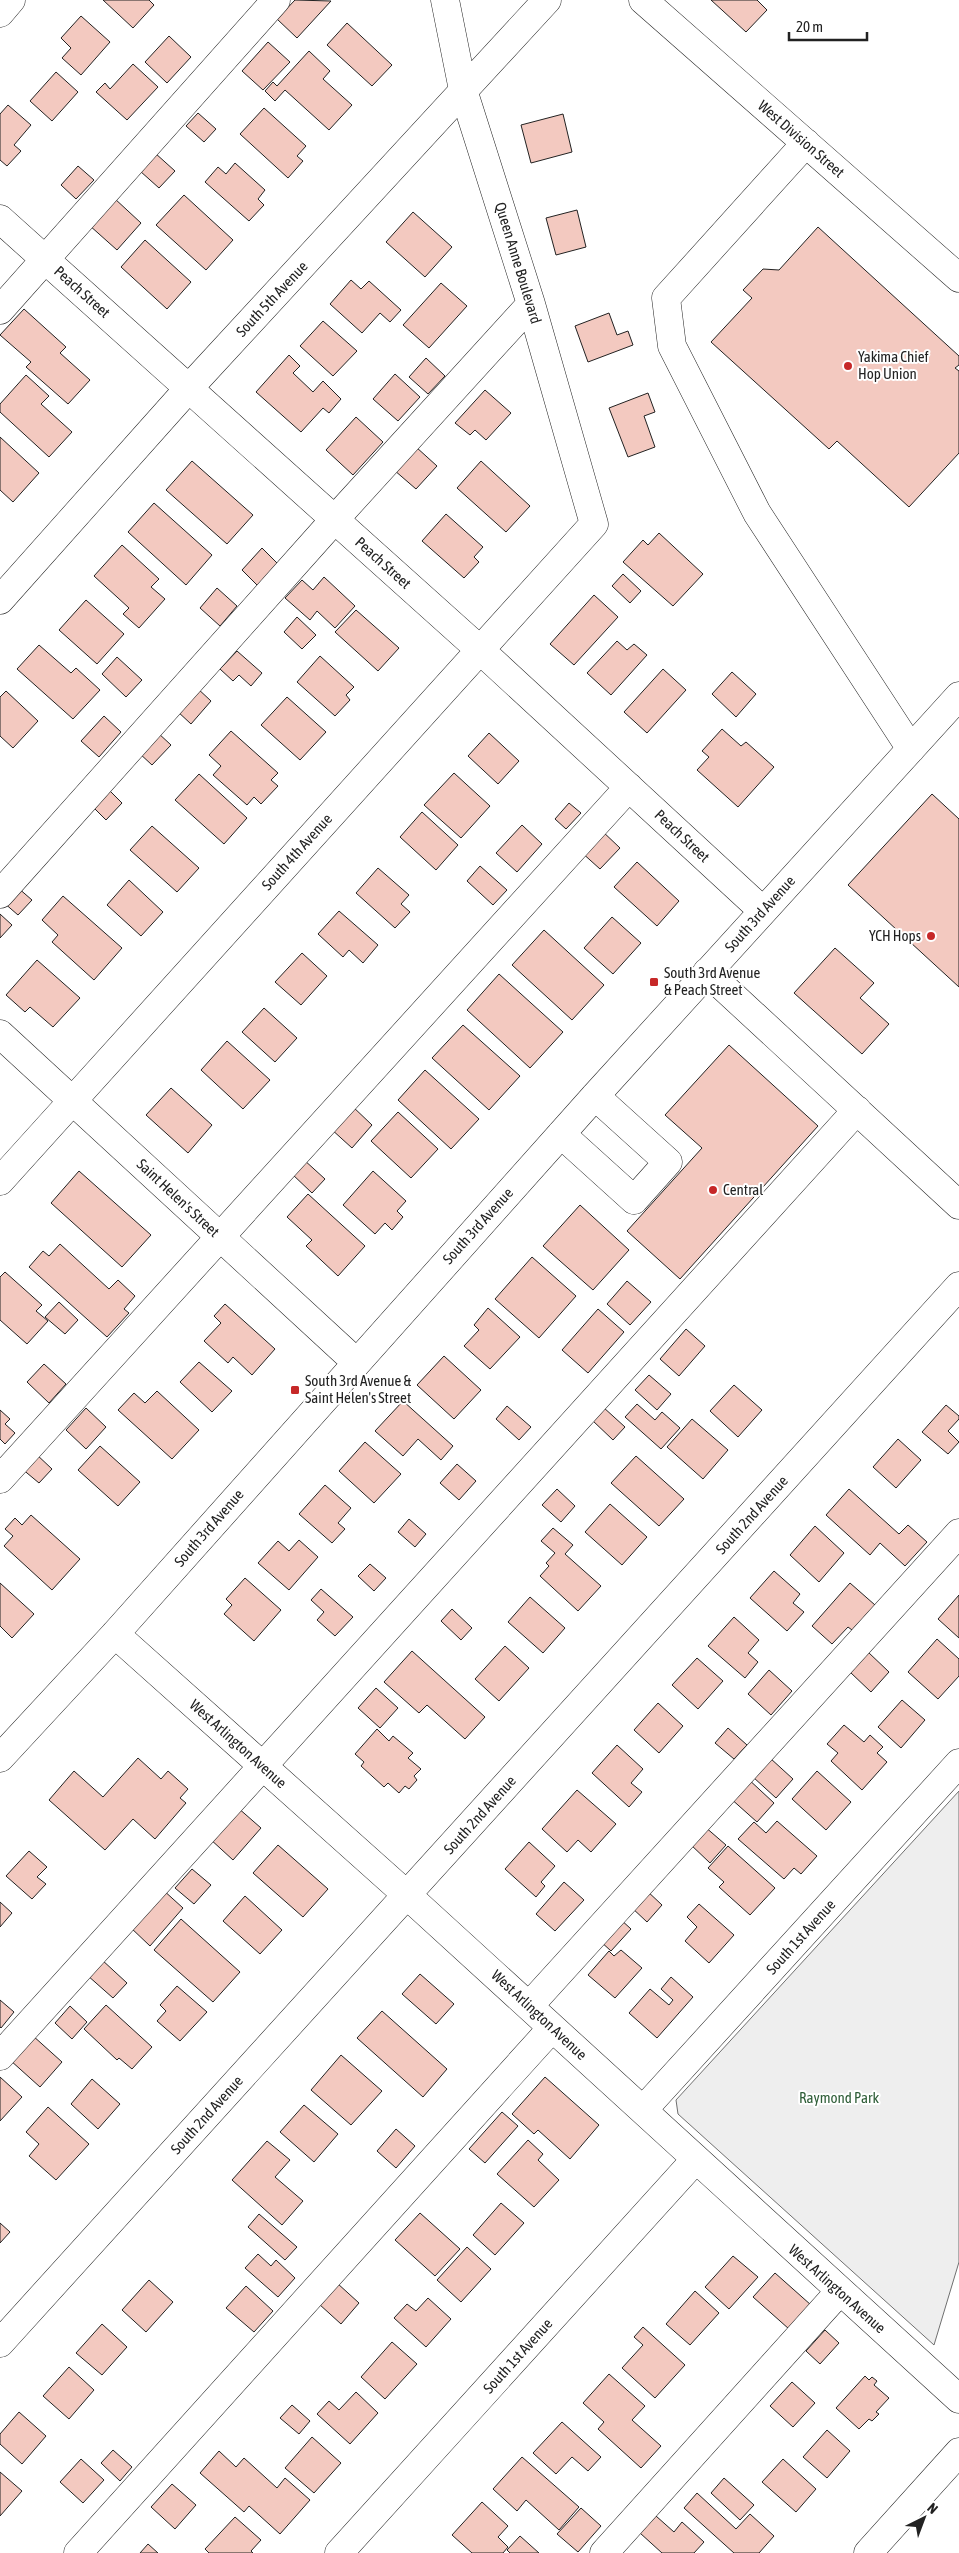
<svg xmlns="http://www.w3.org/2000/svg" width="959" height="2553" font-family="'Asap Condensed',sans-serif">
	<rect width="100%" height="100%" fill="#fff"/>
	<path fill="#eee" stroke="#6f6f6f" d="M959 1791V2262L934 2345 678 2114 676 2100Z"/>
	<path fill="#f3c9c0" stroke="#222" d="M103 0H149L154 5 133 28Z
		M295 0 331 1 297 38 277 19Z
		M711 0H757L767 10 746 32Z
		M81 16 110 42 81 75 62 58 71 48 61 38Z
		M347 23 392 65 372 86 327 45Z
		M169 36 191 57 167 83 145 62Z
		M268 42 290 62 263 90 242 71Z
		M309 51 330 71 323 79 352 105 329 130 285 90 275 101 265 91 273 82 277 86Z
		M133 64 158 87 127 120 96 92 105 83 110 89Z
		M56 72 78 92 52 121 30 101Z
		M8 105 31 125 14 145 21 151 7 166 0 160V114Z
		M264 108 306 146 297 156 303 161 288 178 240 134Z
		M198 113 216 129 204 142 186 126Z
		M563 114 572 152 531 163 521 125Z
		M155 153 175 171 159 188 140 171Z
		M235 163 265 190 258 199 264 205 249 221 205 182 218 167 226 174Z
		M78 166 94 180 76 199 61 185Z
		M184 195 233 240 206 270 156 225Z
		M114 198 141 223 117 250 89 225Z
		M577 210 586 247 556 255 546 218Z
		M413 212 452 247 425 277 386 242Z
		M818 227 959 356V365L955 368 959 371V453L909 507 837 441 829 449 711 342 752 298 743 290 763 269 779 270Z
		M145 240 191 282 167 309 121 267Z
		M351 280 361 289 369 281 401 310 390 322 380 313 362 333 330 304Z
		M441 283 467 306 429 348 403 325Z
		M24 309 66 347 60 353 90 380 68 404 26 367 31 362 0 335Z
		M609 313 617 335 628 331 633 345 588 362 575 326Z
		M323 321 357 351 333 376 300 346Z
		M289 355 300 366 293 373 313 392 323 381 341 399 329 413 323 408 301 432 256 392Z
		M426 358 445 376 428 394 409 377Z
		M395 374 420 397 398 421 373 399Z
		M26 375 49 396 41 404 72 432 49 457 0 412V404Z
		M485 390 511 413 486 440 475 430 470 435 455 423Z
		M648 393 655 412 644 416 655 447 628 457 609 408Z
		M356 417 383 442 353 475 326 450Z
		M0 437 39 473 13 502 0 490Z
		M416 447 437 466 416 489 394 470Z
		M192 461 253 515 227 544 166 490Z
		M481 461 530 506 506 532 457 488Z
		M154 503 212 555 186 585 128 532Z
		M446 514 483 547 474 557 479 562 464 578 422 541Z
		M659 533 703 574 673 606 623 562 643 540 648 545Z
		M122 545 159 579 151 587 165 599 139 628 123 614 129 608 94 576Z
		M262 548 278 564 258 586 242 570Z
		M623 574 641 591 630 603 612 586Z
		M324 577 355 606 335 628 317 611 310 620 285 598 302 580 313 590Z
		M217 588 237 606 220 626 200 608Z
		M594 595 618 617 574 665 550 644Z
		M86 600 124 634 97 664 59 630Z
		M356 610 399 648 378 671 335 632Z
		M297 617 316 635 302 649 284 632Z
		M617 641 627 650 634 644 647 655 611 695 587 673Z
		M39 645 71 673 76 668 100 690 73 719 17 669Z
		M237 651 262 673 251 686 239 675 233 681 220 669Z
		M320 656 354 687 346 695 350 700 335 716 297 682Z
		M117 657 142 680 126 697 102 674Z
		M663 669 686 690 647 733 624 712Z
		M732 672 756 694 736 717 712 694Z
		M196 687 211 701 191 724 176 710Z
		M6 691 38 721 13 748 0 736V697Z
		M287 697 326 732 300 760 261 725Z
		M104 716 121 732 99 757 81 741Z
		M722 729 741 746 746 742 774 767 738 807 697 770 709 757 702 751Z
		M231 731 278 773 271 780 278 786 261 804 254 797 247 805 213 775 221 766 209 755Z
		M157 732 171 745 152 765 138 752Z
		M489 733 519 761 498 784 468 756Z
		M454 773 490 806 461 838 424 805Z
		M199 774 247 818 224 844 175 800Z
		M106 787 122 803 106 820 90 804Z
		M932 794 959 819V987L848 885Z
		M569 803 581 813 566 829 555 819Z
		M422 812 458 845 436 870 400 837Z
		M522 825 542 844 517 872 496 853Z
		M152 826 199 868 177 892 130 850Z
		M600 829 620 848 600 869 580 851Z
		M637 862 679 901 657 926 614 887Z
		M480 866 507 890 493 905 467 881Z
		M378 868 409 895 401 904 410 912 395 928 356 893Z
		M129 880 163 912 141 936 107 905Z
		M17 887 32 900 18 915 3 902Z
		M63 896 122 948 94 980 52 942 58 935 42 920Z
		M339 911 378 945 363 963 349 950 343 957 318 934Z
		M0 914 12 925 0 938Z
		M612 917 641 943 613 974 584 948Z
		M544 930 604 985 572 1020 512 965Z
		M835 948 874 983 860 998 889 1024 862 1054 794 993Z
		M302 953 327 976 301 1005 275 982Z
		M37 960 80 998 53 1027 30 1007 25 1012 6 995Z
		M499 974 563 1032 530 1068 467 1010Z
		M264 1008 297 1038 275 1062 242 1032Z
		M463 1025 520 1076 489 1110 432 1058Z
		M227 1041 270 1080 243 1109 201 1070Z
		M729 1045 818 1126 680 1279 627 1231 702 1148 665 1115Z
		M425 1070 479 1119 451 1149 398 1100Z
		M171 1088 212 1125 188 1153 146 1115Z
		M351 1105 372 1125 352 1148 330 1128Z
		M398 1112 438 1149 411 1178 371 1141Z
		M303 1159 325 1179 312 1193 291 1173Z
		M79 1171 151 1235 122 1267 51 1203Z
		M373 1171 406 1201 397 1211 403 1217 392 1230 385 1223 375 1234 343 1205Z
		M308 1194 365 1246 338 1276 306 1246 312 1240 287 1217Z
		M580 1205 629 1250 593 1290 543 1246Z
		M60 1244 109 1289 118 1280 135 1296 124 1309 129 1313 107 1337 29 1267 43 1251 49 1256Z
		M532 1257 576 1296 539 1338 495 1299Z
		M5 1272 42 1305 36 1311 48 1321 27 1344 0 1320V1277Z
		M627 1281 651 1302 630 1325 607 1304Z
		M59 1302 78 1320 65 1334 45 1317Z
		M225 1304 275 1349 252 1375 233 1357 228 1363 204 1341 221 1323 214 1316Z
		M488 1308 520 1337 490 1369 464 1346 479 1330 474 1325Z
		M598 1309 624 1332 588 1373 562 1350Z
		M686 1329 705 1346 679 1376 660 1359Z
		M444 1356 481 1390 454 1419 417 1385Z
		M199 1362 232 1391 212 1412 180 1382Z
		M44 1364 66 1384 49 1403 27 1382Z
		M649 1375 671 1394 657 1410 635 1390Z
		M734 1385 762 1410 738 1437 710 1411Z
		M157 1391 199 1430 172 1459 118 1410 134 1393 145 1403Z
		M403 1401 453 1446 441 1460 418 1439 403 1456 375 1431Z
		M637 1404 655 1420 662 1412 680 1428 661 1449 625 1417Z
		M946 1405 959 1416V1419L948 1431 959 1442 948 1454 922 1432Z
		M507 1406 531 1427 519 1440 496 1419Z
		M603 1407 625 1427 613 1440 592 1420Z
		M86 1408 106 1427 86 1449 66 1430Z
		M0 1410 10 1419 5 1424 15 1433 5 1444 0 1439Z
		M692 1419 728 1450 703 1479 667 1447Z
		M898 1439 921 1460 896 1488 873 1467Z
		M365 1442 401 1474 374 1503 339 1471Z
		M100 1446 140 1482 118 1506 78 1470Z
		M35 1453 52 1469 39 1483 21 1468Z
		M636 1456 684 1499 659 1526 611 1483Z
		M457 1464 476 1481 459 1500 440 1483Z
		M325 1485 351 1508 338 1523 345 1529 332 1543 299 1514Z
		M557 1489 575 1506 561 1522 542 1505Z
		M849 1489 899 1534 908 1525 927 1542 905 1566 880 1543 870 1555 826 1515Z
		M610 1504 647 1537 622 1565 585 1532Z
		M31 1515 80 1559 52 1590 4 1546 13 1536 5 1529 15 1518 22 1525Z
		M409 1519 426 1534 415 1547 398 1532Z
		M815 1526 844 1553 819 1582 790 1555Z
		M553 1528 573 1545 565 1554 601 1586 578 1611 540 1576 549 1566 546 1563 555 1553 541 1541Z
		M299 1540 318 1557 289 1590 258 1563 278 1541 289 1551Z
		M370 1564 386 1578 374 1591 358 1576Z
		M774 1571 800 1594 793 1603 804 1612 787 1631 750 1598Z
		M245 1578 281 1610 254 1641 224 1614 232 1605 226 1599Z
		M0 1583 34 1614 12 1638 0 1626Z
		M850 1583 875 1605 852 1630 848 1627 832 1644 812 1626Z
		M321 1589 353 1617 335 1636 317 1620 324 1612 311 1600Z
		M959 1595V1638L938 1619Z
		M530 1597 565 1628 543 1653 508 1622Z
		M452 1609 472 1628 461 1640 441 1621Z
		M734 1617 759 1640 748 1653 758 1662 745 1678 708 1646Z
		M937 1639 959 1659V1676L938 1699 908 1672Z
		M505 1646 529 1668 499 1701 475 1679Z
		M412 1651 485 1717 465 1739 427 1705 419 1713 384 1682Z
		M868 1652 889 1672 871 1692 850 1672Z
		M697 1658 723 1681 698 1709 672 1685Z
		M769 1670 792 1691 771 1715 748 1694Z
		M376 1688 398 1708 380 1728 358 1708Z
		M902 1700 925 1720 901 1748 878 1727Z
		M658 1703 683 1726 659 1753 634 1730Z
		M844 1725 864 1742 870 1735 883 1747 877 1753 887 1762 862 1790 831 1761 838 1753 827 1744Z
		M728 1728 747 1745 734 1759 715 1743Z
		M377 1729 389 1741 393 1736 413 1753 408 1758 421 1769 414 1776 417 1780 409 1789 405 1786 399 1793 388 1783 384 1787 361 1766 364 1762 355 1754Z
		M617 1745 643 1769 631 1783 642 1792 629 1807 592 1773Z
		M138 1758 161 1779 168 1771 188 1789 180 1798 186 1803 155 1839 133 1819 105 1850 49 1800 74 1771 103 1797Z
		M770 1758 793 1779 776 1798 753 1777Z
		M817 1771 851 1802 826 1830 792 1799Z
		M746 1777 774 1803 757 1822 729 1797Z
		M577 1790 616 1824 591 1852 578 1840 567 1852 542 1829Z
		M237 1807 261 1828 233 1860 209 1838Z
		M777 1821 817 1856 801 1874 794 1868 784 1879 738 1839 754 1822 766 1833Z
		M704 1826 726 1845 710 1863 689 1843Z
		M529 1842 555 1866 541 1882 545 1886 536 1897 505 1869Z
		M278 1845 328 1889 303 1917 253 1873Z
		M728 1846 775 1888 750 1915 719 1887 724 1882 708 1868Z
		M29 1851 47 1867 37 1877 46 1884 32 1899 6 1876Z
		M192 1869 211 1885 194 1904 175 1888Z
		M564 1882 584 1900 555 1931 536 1914Z
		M162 1889 183 1908 150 1946 129 1926Z
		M645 1889 662 1905 647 1922 630 1906Z
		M245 1896 282 1930 260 1954 223 1921Z
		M0 1902 12 1913 0 1927Z
		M699 1904 734 1935 709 1963 685 1941 697 1927 687 1917Z
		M619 1918 631 1929 611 1951 599 1940Z
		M181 1919 240 1972 213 2002 154 1950Z
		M621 1950 642 1968 615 1998 588 1975 609 1951 614 1956Z
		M101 1959 127 1983 113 1998 87 1975Z
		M420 1974 454 2004 436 2024 402 1994Z
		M671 1977 693 1997 657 2038 629 2013 650 1989 669 2005 673 2000 661 1989Z
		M177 1986 207 2012 180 2041 157 2021 166 2011 160 2005Z
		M0 2000 14 2012 1 2028 0 2027Z
		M106 2005 152 2047 132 2069 119 2058 117 2060 84 2029Z
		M70 2006 87 2022 72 2039 55 2023Z
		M382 2011 447 2069 423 2097 357 2038Z
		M32 2035 62 2062 40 2087 10 2060Z
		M341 2055 382 2091 351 2125 311 2090Z
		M0 2077 22 2097 0 2121Z
		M545 2077 599 2125 570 2159 538 2130 534 2134 512 2114Z
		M92 2079 120 2104 98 2129 71 2104Z
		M304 2105 338 2134 314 2162 280 2132Z
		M48 2107 89 2144 56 2180 29 2156 39 2144 26 2132Z
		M502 2112 518 2126 485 2163 469 2149Z
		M396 2129 415 2146 396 2168 377 2151Z
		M528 2140 543 2154 538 2160 559 2180 534 2207 497 2174Z
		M267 2141 290 2160 275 2177 303 2201 282 2225 232 2180Z
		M501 2203 524 2223 495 2255 473 2235Z
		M420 2213 460 2249 435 2276 395 2240Z
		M259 2214 297 2247 285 2260 248 2227Z
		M0 2223 10 2232 0 2243Z
		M467 2247 491 2269 461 2302 437 2280Z
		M258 2254 271 2266 276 2260 295 2278 278 2297 245 2268Z
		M733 2256 758 2277 729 2309 705 2287Z
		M775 2273 811 2305 789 2329 753 2297Z
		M149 2280 173 2302 146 2332 122 2310Z
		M337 2283 359 2303 341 2324 319 2304Z
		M246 2286 273 2311 254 2332 226 2308Z
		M695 2291 719 2313 690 2345 666 2324Z
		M428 2298 451 2319 426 2347 394 2318 407 2304 416 2311Z
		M102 2324 127 2347 102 2375 76 2353Z
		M643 2327 685 2365 655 2398 622 2368 643 2345 634 2337Z
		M825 2330 839 2343 820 2364 806 2351Z
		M392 2342 417 2364 385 2399 361 2377Z
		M69 2367 94 2390 69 2419 43 2396Z
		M609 2374 645 2406 632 2420 661 2446 641 2468 598 2429 604 2422 583 2403Z
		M865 2376 869 2380 872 2377 877 2381 874 2385 889 2398 876 2412 879 2414 872 2421 869 2419 859 2429 836 2408Z
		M792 2382 815 2403 793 2427 770 2406Z
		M356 2392 378 2413 350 2444 317 2414 329 2401 339 2410Z
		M292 2405 310 2421 299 2434 280 2418Z
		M19 2412 46 2436 22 2464 0 2444V2434Z
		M562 2422 601 2457 588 2471 572 2457 556 2474 533 2453Z
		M827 2430 850 2451 827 2478 803 2457Z
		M312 2437 341 2463 314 2493 285 2468Z
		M113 2450 132 2467 120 2481 101 2463Z
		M219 2451 236 2467 244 2458 277 2488 285 2478 310 2500 280 2534 249 2506 244 2512 200 2473Z
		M522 2457 579 2507 559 2530 526 2500 517 2511 493 2489Z
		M81 2459 104 2480 83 2503 60 2482Z
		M783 2459 816 2489 796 2512 762 2482Z
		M0 2472 22 2491 0 2516Z
		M724 2478 754 2505 740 2520 711 2493Z
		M172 2484 196 2505 175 2529 151 2507Z
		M697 2493 736 2529 750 2514 774 2536 759 2553H734L684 2508Z
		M482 2502 508 2526 498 2537 508 2547 503 2553H472L452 2535Z
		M581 2508 601 2526 578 2552 557 2534Z
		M656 2516 674 2532 682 2522 704 2542 694 2553H662L640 2533Z
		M235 2517 261 2540 251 2551 253 2553H209L205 2549Z
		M520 2536 539 2553H510L507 2550Z
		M148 2544 158 2553H140Z"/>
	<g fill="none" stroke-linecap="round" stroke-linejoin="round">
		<g stroke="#222" stroke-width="29">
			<path id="minor" d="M643 0 959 278
				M0 13 11 0
				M806 143 666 298 672 346 757 513 911 749
				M0 219 479 649 763 911
				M0 310 276 0
				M0 600 189 388 547 0
				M0 894 335 519 531 304
				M707 972 959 1205
				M0 1034 356 1362
				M561 1134 634 1200 668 1162 595 1096
				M0 1181 594 524 531 304 463 90 445 0
				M0 1479 629 787
				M115 1634 407 1895 959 2399
				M0 1758 115 1634 595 1096 959 696
				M529 2006 959 1533
				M0 2056 857 1110
				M643 2110 959 1763
				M0 2343 959 1286
				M78 2553 552 2028
				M339 2553 696 2159
				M604 2553 840 2291
				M868 2553 959 2452"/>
		</g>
		<use href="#minor" stroke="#fff" stroke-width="28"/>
	</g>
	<g fill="#c62828" stroke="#fff" stroke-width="2">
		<circle cx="848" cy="366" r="5"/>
		<circle cx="931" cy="936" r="5"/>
		<rect x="649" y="977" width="10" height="10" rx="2.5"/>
		<circle cx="713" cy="1190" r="5"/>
		<rect x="290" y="1385" width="10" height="10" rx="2.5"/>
	</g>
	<g text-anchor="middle" stroke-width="4" stroke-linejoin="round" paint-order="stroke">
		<g font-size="15" fill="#222" stroke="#fff">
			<text transform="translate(801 139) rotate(41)" y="5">West Division Street</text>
			<text transform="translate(518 263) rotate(73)" y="5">Queen Anne Boulevard</text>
			<text transform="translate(82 292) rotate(42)" y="5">Peach Street</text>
			<text transform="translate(272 299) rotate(-47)" y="5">South 5th Avenue</text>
			<text transform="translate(383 563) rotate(42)" y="5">Peach Street</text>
			<text transform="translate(682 836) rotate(43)" y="5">Peach Street</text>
			<text transform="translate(297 852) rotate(-48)" y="5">South 4th Avenue</text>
			<text transform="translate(760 914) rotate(-48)" y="5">South 3rd Avenue</text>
			<text transform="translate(178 1198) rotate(43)" y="5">Saint Helen's Street</text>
			<text transform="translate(478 1226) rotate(-48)" y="5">South 3rd Avenue</text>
			<text transform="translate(752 1515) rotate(-48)" y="5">South 2nd Avenue</text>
			<text transform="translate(209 1528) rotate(-49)" y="5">South 3rd Avenue</text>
			<text transform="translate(238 1744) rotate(42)" y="5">West Arlington Avenue</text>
			<text transform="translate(480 1815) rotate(-48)" y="5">South 2nd Avenue</text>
			<text transform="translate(801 1937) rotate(-48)" y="5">South 1st Avenue</text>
			<text transform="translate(539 2015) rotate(43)" y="5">West Arlington Avenue</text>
			<text transform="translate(207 2115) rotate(-48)" y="5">South 2nd Avenue</text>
			<text transform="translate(837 2289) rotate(42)" y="5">West Arlington Avenue</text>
			<text transform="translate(518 2356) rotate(-48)" y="5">South 1st Avenue</text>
		</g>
		<g font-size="15" fill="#222" stroke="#fff" text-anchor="start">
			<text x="858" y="362">Yakima Chief<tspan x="858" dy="17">Hop Union</tspan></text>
			<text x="921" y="941" text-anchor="end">YCH Hops</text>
			<text x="664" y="978">South 3rd Avenue<tspan x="664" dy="17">&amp; Peach Street</tspan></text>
			<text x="723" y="1195">Central</text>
			<text x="305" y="1386">South 3rd Avenue &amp;<tspan x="305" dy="17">Saint Helen's Street</tspan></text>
		</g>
		<g font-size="15" fill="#2f5e38" stroke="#fff">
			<text x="839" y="2103">Raymond Park</text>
		</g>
	</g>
	<g transform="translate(924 2518) rotate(42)" stroke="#ffffff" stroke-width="4" paint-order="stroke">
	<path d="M0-4L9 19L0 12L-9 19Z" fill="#222222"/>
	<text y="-8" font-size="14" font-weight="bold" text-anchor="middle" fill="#222222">N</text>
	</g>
	<path d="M789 32v8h78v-8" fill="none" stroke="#222222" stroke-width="2.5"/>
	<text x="796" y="32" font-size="15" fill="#222222" stroke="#ffffff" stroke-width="4" paint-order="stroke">20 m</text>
</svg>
